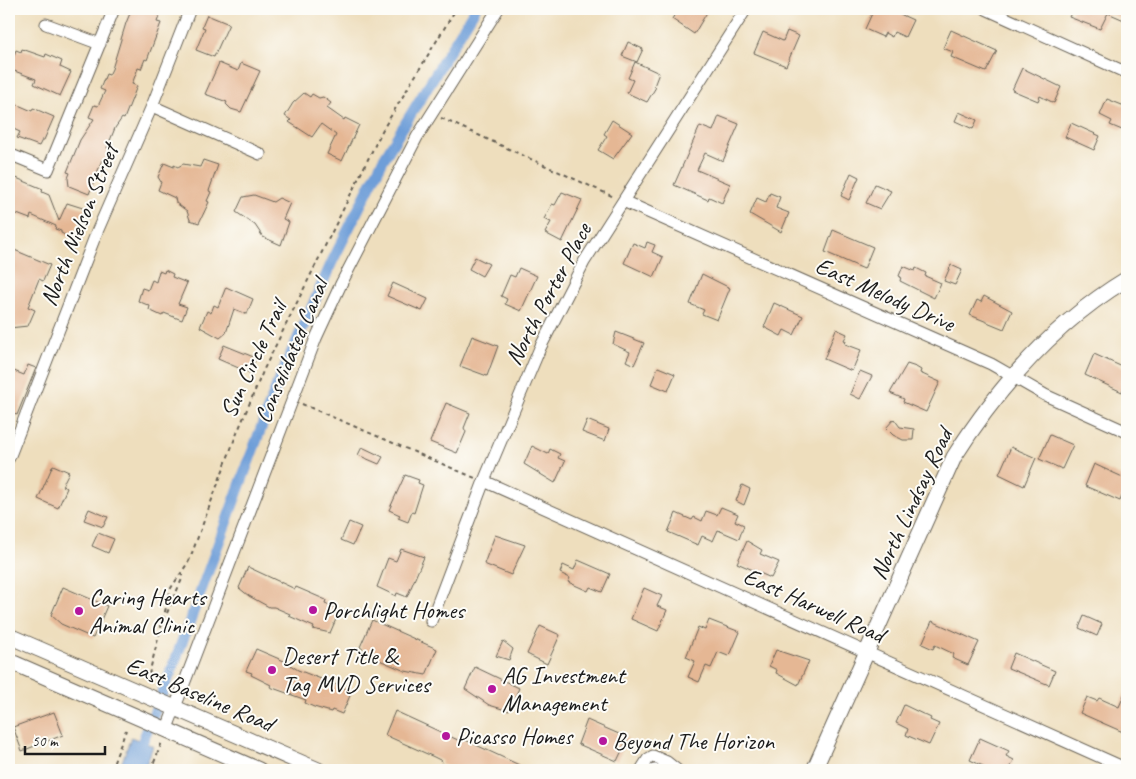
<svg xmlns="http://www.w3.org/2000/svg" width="1136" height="779" font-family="Caveat,sans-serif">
	<rect width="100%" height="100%" fill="#fdfcf7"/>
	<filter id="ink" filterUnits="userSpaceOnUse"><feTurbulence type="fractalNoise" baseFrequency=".02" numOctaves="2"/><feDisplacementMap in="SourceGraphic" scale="10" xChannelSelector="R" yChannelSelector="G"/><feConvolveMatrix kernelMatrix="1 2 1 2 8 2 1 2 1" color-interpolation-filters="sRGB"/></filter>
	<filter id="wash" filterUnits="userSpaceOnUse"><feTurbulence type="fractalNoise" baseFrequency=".0096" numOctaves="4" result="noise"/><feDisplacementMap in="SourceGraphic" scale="20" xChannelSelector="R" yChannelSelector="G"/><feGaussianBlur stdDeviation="1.12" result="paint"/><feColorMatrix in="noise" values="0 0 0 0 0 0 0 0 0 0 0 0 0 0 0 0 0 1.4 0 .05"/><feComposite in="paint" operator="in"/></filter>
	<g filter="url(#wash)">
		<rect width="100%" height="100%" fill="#eedebd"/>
		<path fill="#6e9ed8" stroke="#455d7a" d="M131 737 153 746 144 770H119Z"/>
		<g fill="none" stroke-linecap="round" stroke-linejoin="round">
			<path stroke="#6e9ed8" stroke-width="11" d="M131 770 172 669 277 385 332 262 383 160 475 9"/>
		</g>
		<g id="blocks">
			<path fill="#e5b794" d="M135 9 161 11 157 22 161 23 147 60 145 59 141 69 138 68 132 84 137 86 124 119 122 118 115 128 107 148 111 149 106 162 102 160 89 194 69 186 68 178 70 173 67 172 80 140 94 119 89 117 94 105 98 106 105 91 100 89 106 74 109 75 112 69 126 23 131 11 134 12Z
				M678 9H709L694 34 672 19Z
				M874 9H889L913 20 905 37 894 32 892 37 885 33 883 37 865 29Z
				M1073 9H1120L1127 13 1124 20 1108 13 1100 29 1069 17Z
				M207 15 229 24 214 57 196 50 205 28 202 27Z
				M951 30 997 51 986 72 951 57 953 52 943 48Z
				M787 31 799 36 786 66 754 53 763 32 783 41Z
				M628 42 643 49 637 62 622 56Z
				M22 49 45 57 46 54 62 61 60 67 71 72 60 96 34 84 36 79 9 69 16 50 21 52Z
				M635 62 659 73 654 86 656 87 647 102 627 93 633 80 628 78Z
				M219 63 238 71 241 63 260 71 241 112 231 109 226 104 227 102 205 94Z
				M1022 68 1061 87 1054 103 1040 96 1038 101 1012 90Z
				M304 93 310 97 312 94 319 98 323 97 331 103 327 108 344 120 345 118 359 125 342 161 327 154 336 135 321 124 312 137 289 122 291 120 285 116 293 103Z
				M1107 99 1127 107V127L1124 126 1122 130 1110 125 1112 121 1100 115Z
				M9 101 32 111 33 108 54 117 44 140H42L39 146 17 138 20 132 9 127Z
				M959 112 977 120 973 129 955 121Z
				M719 116 739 124 723 161 705 153 697 170 730 184 722 203 709 197 708 200 674 185 700 126 713 131Z
				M612 120 632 133 613 159 598 150 607 136 604 134Z
				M1071 123 1100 136 1094 150 1065 137Z
				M203 160 218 165 209 191 211 192 207 201 209 202 199 223 190 220 187 211 176 203 175 198 158 190 161 182 158 177 164 163 174 167V165L178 167 183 164 200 167Z
				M851 173 859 177 849 200 841 196Z
				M9 175 43 189 42 192 49 195 59 221 67 203 89 210 84 221 80 219 71 238 61 233V231L55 229 56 226 31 215 30 219 9 211Z
				M875 184 891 191 880 209 866 203Z
				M562 192 582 200 562 242 545 233 551 222 544 219 552 204 555 205Z
				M770 193 780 197 776 208 789 213 781 232 750 214 757 198 766 202Z
				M254 195 273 202 279 198 290 203 283 219 289 222 281 245 263 237 255 225 236 212 243 197Z
				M833 230 873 247 864 269 825 252Z
				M647 242 655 245 652 252 663 257 654 277 624 263 633 243 645 248Z
				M12 249 50 265 43 281 39 279 28 307 35 310 28 326 9 328V257Z
				M475 257 489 264 482 276 469 269Z
				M951 265 962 270 955 285 944 281Z
				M903 266 915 271 916 268 926 273 925 276 941 283 934 298 900 281 901 277 899 276Z
				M519 268 537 276 521 311 505 304 507 299 501 296 510 275 515 277Z
				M165 270 173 274 172 277 187 283 178 304 187 307 182 320 164 313 162 316 149 310 150 306 138 301 142 288 148 290 152 280 156 282 159 271 164 273Z
				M702 274 730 288 717 320 702 314 704 310 690 304Z
				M393 283 428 299 422 311 387 296Z
				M226 287 253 299 247 314 234 309 226 333 220 338 200 327 207 311 211 313 214 305 218 307Z
				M984 296 1012 311 1004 329 970 315 977 300 981 302Z
				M774 303 803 316 794 335 784 330 781 336 764 327Z
				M836 329 847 334 844 340 846 341 845 344 861 350 852 371 824 359Z
				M616 332 644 343 634 365 626 361 630 352 613 344Z
				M472 336 498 346 487 376 460 366Z
				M224 345 256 358 250 373 218 359Z
				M1094 354 1127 369V380L1122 392 1085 375Z
				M907 364 916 367 921 370 920 373 940 382 926 412 903 402 904 399 890 393Z
				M28 365 36 368 17 415 9 412V369L24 375Z
				M658 367 675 374 668 391 651 384Z
				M860 371 872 376 860 399 850 394Z
				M446 403 470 413 464 428 466 432 457 453 430 442Z
				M894 419 900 427 914 429 913 440H903L893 435 886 428Z
				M587 420 609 429 605 441 582 432Z
				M1050 435 1073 445 1062 469 1039 459Z
				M532 446 548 454 550 449 560 454 558 458 565 461 555 483 524 464Z
				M362 447 383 457 379 464 358 455Z
				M1011 447 1036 458 1024 486 999 474Z
				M1094 464 1127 479V498L1122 496 1120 501 1085 486Z
				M53 465 69 472 62 486 67 488 58 508 38 499Z
				M405 475 419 480 418 483 423 485 414 513 412 512 408 522 398 518 400 515 389 510Z
				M742 485 750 489 744 505 736 501Z
				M721 507 738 514 735 521 744 525 739 539 718 530 713 541 702 536 698 545 668 532 676 513 692 520 694 517 702 521 706 511 717 515Z
				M89 509 108 517 103 527 84 520Z
				M349 522 361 527 353 545 341 540Z
				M98 533 114 539 108 553 92 546Z
				M495 535 525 545 511 575 484 564Z
				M747 541 762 550 760 554 779 562 771 578 737 563Z
				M401 549 424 557 407 597 397 593 396 596 377 587 388 558 396 561Z
				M578 560 610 574 602 592 590 587 588 591 568 582 570 578 560 573 563 565 574 570Z
				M248 567 295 589 296 587 326 600 325 603 340 610 330 633 313 629 314 627 289 616 290 614 274 607H269L249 596 239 588Z
				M63 587 107 606 93 638 61 624 51 615Z
				M644 588 662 596 657 606 667 610 658 631 631 619Z
				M1084 616 1102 624 1097 636 1079 628Z
				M372 620 437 649 426 675 405 671 377 659 360 647Z
				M709 620 740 632 731 653 728 656 718 652 711 668 706 666 699 682 688 677 695 661 686 657 698 627 705 630Z
				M932 621 979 642 968 665 952 658 954 654 935 645 933 649 922 644Z
				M540 626 560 635 547 664 527 654Z
				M503 641 513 649 509 660 496 656Z
				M256 649 284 661 298 670 352 691 342 714 332 710 331 712 314 707 305 703 306 700 270 687 271 685 251 675 252 673 246 671Z
				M776 650 809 661 798 685 776 673 777 670 769 666Z
				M1014 653 1055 671 1049 685 1008 668Z
				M475 667 519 688 509 711 489 705 465 689Z
				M1127 688V723L1123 732 1080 713 1087 697 1097 701 1099 698 1119 707Z
				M904 705 931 718 930 720 939 724 929 745 906 735 908 729 896 723Z
				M395 711 460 741 461 738 530 770H455L441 764 442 761 434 757 385 735Z
				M54 712 63 735 22 751 13 727Z
				M587 720 628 738 617 761 578 744Z
				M980 738 1009 751 1006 756 1014 760 1009 770H981L983 766 970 760Z"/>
		</g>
	</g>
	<g filter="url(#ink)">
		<use href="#blocks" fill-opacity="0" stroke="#666054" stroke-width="1"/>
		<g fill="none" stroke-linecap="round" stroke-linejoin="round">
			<g stroke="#666054" stroke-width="13">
				<path id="minor" d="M986 9 1127 73
					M46 24 100 44
					M152 106 260 154
					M9 154 48 170 114 9
					M623 201 991 364 1045 395 1127 432
					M9 458 96 234 152 106 190 9
					M484 481 1127 769
					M431 621 484 481 540 348 584 262 746 9
					M166 731 316 338 341 284 417 137 498 9
					M641 770 648 759 653 756 667 762 677 770
					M654 770H661"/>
			</g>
			<g stroke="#666054" stroke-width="17">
				<path id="major" d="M9 636 318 770
					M9 661 259 770
					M814 770 954 457C999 386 1054 323 1127 279"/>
			</g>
			<path stroke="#666054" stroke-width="2" stroke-dasharray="4 4" stroke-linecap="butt" d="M441 118 614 197
				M302 404 475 478
				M167 613 182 579V571
				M147 682 171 588 189 561 235 438 264 369 383 129 456 9
				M111 770 126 730
				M151 770 162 742"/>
			<use href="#minor" stroke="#fff" stroke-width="11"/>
			<use href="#major" stroke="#fff" stroke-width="15"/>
		</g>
	</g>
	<g fill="#b5179e" stroke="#fdfcf7" stroke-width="2">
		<circle cx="313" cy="610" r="5"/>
		<circle cx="79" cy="611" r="5"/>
		<circle cx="272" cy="670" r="5"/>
		<circle cx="492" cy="689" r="5"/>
		<circle cx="446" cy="736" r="5"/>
		<circle cx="603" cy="741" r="5"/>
	</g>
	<g text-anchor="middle" stroke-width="4" stroke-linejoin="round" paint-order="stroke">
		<g font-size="24" fill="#1c1c1c" stroke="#fdfcf7">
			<text transform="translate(79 225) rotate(-68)" y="8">North Nielson Street</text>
			<text transform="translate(548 294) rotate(-62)" y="8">North Porter Place</text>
			<text transform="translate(885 294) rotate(24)" y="8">East Melody Drive</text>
			<text transform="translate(291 351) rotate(-67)" y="8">Consolidated Canal</text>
			<text transform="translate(253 359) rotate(-65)" y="8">Sun Circle Trail</text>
			<text transform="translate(911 504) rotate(-65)" y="8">North Lindsay Road</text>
			<text transform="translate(814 605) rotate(24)" y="8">East Harwell Road</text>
			<text transform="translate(200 694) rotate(23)" y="8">East Baseline Road</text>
		</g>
		<g font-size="24" fill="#1c1c1c" stroke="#fdfcf7" text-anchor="start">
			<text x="89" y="605">Caring Hearts<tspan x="89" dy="28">Animal Clinic</tspan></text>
			<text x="323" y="618">Porchlight Homes</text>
			<text x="282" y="664">Desert Title &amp;<tspan x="282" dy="28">Tag MVD Services</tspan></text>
			<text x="502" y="683">AG Investment<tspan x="502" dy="28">Management</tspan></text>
			<text x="456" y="744">Picasso Homes</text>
			<text x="613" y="749">Beyond The Horizon</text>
		</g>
	</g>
	<rect width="1136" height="779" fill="none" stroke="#fdfcf7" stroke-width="30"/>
	<path d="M25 746v8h80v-8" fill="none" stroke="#1c1c1c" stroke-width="2.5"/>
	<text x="32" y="746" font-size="15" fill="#1c1c1c" stroke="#fdfcf7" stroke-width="4" paint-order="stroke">50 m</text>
</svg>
